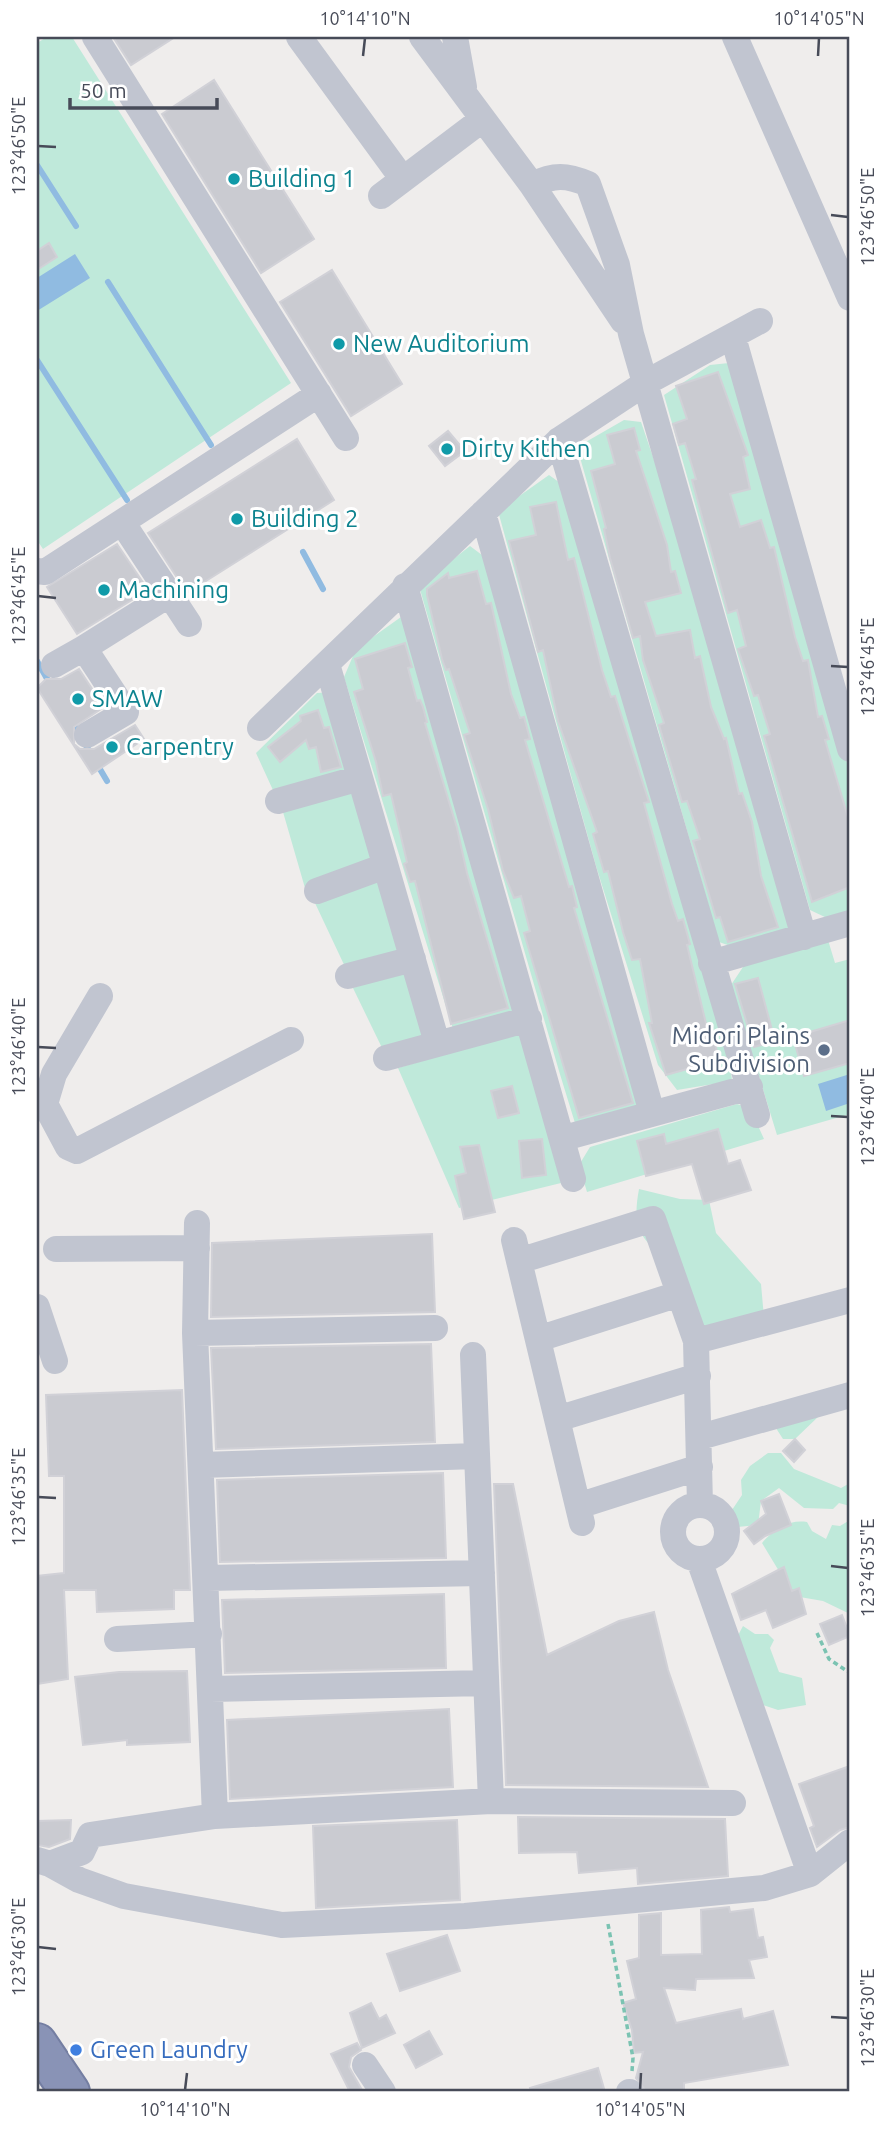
<svg xmlns="http://www.w3.org/2000/svg" width="887" height="2129" font-family="Ubuntu,sans-serif">
	<rect width="100%" height="100%" fill="#efedec"/>
	<path fill="#bfe9da" d="M47 37H72L291 383 43 549 37 540V43Z
		M729 363 850 773V912L827 918 810 910 664 395 710 365Z
		M624 420 641 422 673 515 791 932 739 949 719 942 577 447Z
		M549 475 563 485 727 1032 732 1081 677 1090 658 1065 596 866 498 511Z
		M470 546 486 558 644 1111 575 1123 559 1071 419 586Z
		M401 617 522 1012 453 1029 344 677 356 649Z
		M336 692 351 788 378 856 305 888 283 812 256 753 317 693Z
		M369 880 387 886 400 953 347 971 315 903Z
		M828 940 835 963 850 959V1114L777 1135 731 985 745 964Z
		M398 972 413 975 428 1022 421 1042 384 1052 353 988Z
		M517 1033 529 1040 561 1183 459 1208 398 1068Z
		M737 1104 750 1108 764 1139 587 1192 579 1165 590 1147Z
		M639 1189 680 1199 709 1200 716 1233 761 1284 765 1329 696 1333 668 1257C636 1240 633 1222 639 1189Z
		M765 1411 819 1416 795 1439H783Z
		M768 1453H781L794 1469 841 1488 850 1483V1506L839 1503 833 1509 804 1508 779 1488 761 1501 758 1525 727 1528 726 1519 742 1495 741 1480 750 1466Z
		M850 1520V1614L823 1601 794 1596 762 1543C773 1530 788 1519 807 1522L812 1531 826 1539 832 1525 840 1526Z
		M743 1626 755 1634H768L774 1640 770 1648 779 1672 802 1678 806 1705 778 1710 763 1705 733 1645Z"/>
	<path fill="#90bbe1" d="M75 254 90 278 37 311V278Z
		M850 1074V1103L826 1111 818 1084Z"/>
	<g fill="none" stroke-linecap="round" stroke-linejoin="round">
		<path stroke="#90bbe1" stroke-width="6" d="M37 165 76 226
			M108 282 211 445
			M37 360 127 500
			M303 552 323 589
			M37 661 50 684
			M71 720 107 781"/>
	</g>
	<path fill="#cacbd1" stroke="#d1d1d7" stroke-width="2" d="M113 37H175L131 65Z
		M214 80 314 239 261 273 162 114Z
		M49 243 57 257 37 270V251Z
		M332 270 402 384 351 416 280 302Z
		M718 372 748 455 743 457 750 489 730 494 740 527 761 520 770 548 774 547 795 637 803 661 808 660 818 717 822 716 829 739 825 740 850 824V887L812 902 764 736 770 734 758 695 754 696 738 649 746 646 737 610 728 613 692 480 696 479 685 443 679 445 673 424 687 419 676 386Z
		M634 428 640 450 636 451 667 545 671 572 675 571 681 593 645 602 656 636 690 630 695 658 700 656 711 707 724 739 726 738 739 794 742 793 752 822 761 876 778 927 728 942 720 917 716 918 693 841 700 839 687 801 682 802 659 725 664 723 643 660 640 636 633 638 610 558 604 529 606 528 591 471 615 464 607 435Z
		M448 431 465 451 445 466 429 446Z
		M297 439 334 500 187 593 148 533Z
		M556 502 568 560 574 558 602 670 611 697 615 696 649 802 644 803 672 904 678 921 683 919 690 944 687 945 710 1040 714 1039 719 1060 666 1075 649 1023H652L640 959 632 960 623 932 608 871 604 872 593 834 597 832 558 721 543 650 538 652 509 541 536 535 530 507Z
		M117 544 148 590 77 634 47 587Z
		M477 571 486 604 491 603 511 694 520 718 524 717 530 739 525 740 569 887 572 886 577 907 574 908 633 1103 579 1118 524 933 530 931 521 896 514 898 503 871 488 809 464 735 470 733 449 669 446 670 442 659 427 595V589L448 573 449 578Z
		M405 643 412 667 408 668 417 701 420 700 423 707 427 722 425 723 457 828 467 873 508 1008 451 1024 415 881 410 882 404 864 407 862 391 794 383 796 376 762 354 692 363 689 355 659Z
		M79 669 104 707 74 727V744L80 749H94L135 725 144 739 92 774 37 688 46 679H61Z
		M318 710 324 728 329 727 341 767 321 772 316 747 309 749 306 740 280 762 268 747 301 721 300 716Z
		M758 978 775 1041 754 1047 735 984Z
		M850 1020V1063L804 1076 793 1037Z
		M512 1086 519 1113 498 1118 491 1091Z
		M718 1129 728 1164 740 1160 751 1190 704 1204 692 1164 646 1176 637 1141 664 1134 666 1144Z
		M542 1139 546 1175 522 1178 519 1141Z
		M479 1145 495 1212 464 1219 455 1176 466 1173 460 1147Z
		M432 1234 435 1312 211 1317 212 1243Z
		M431 1344 435 1442 216 1449 211 1348Z
		M182 1390 190 1590H174V1609L97 1612 96 1590H64L68 1679 37 1684V1576L64 1573V1476H49L46 1395Z
		M795 1439 805 1450 794 1462 783 1451Z
		M443 1473 446 1558 220 1562 217 1480Z
		M494 1484H513L547 1655 619 1621 654 1612 668 1670 708 1787 506 1785Z
		M779 1494 791 1525 765 1536 754 1544 744 1531 766 1514 761 1501Z
		M784 1567 792 1591 799 1588 806 1614 773 1628 766 1610 741 1620 732 1594Z
		M444 1594 446 1668 225 1673 222 1600Z
		M842 1615 850 1636 829 1645 820 1624Z
		M187 1671 190 1742 127 1745V1740L83 1745 75 1677 119 1672Z
		M449 1709 453 1787 230 1799 227 1720Z
		M850 1766V1827L840 1830 817 1847 810 1828 814 1826 799 1784Z
		M518 1817 725 1819 728 1876 638 1884 637 1868 579 1873 577 1852 519 1853Z
		M71 1820 70 1839 49 1847 37 1845V1821Z
		M457 1820 460 1900 316 1908 313 1826Z
		M729 1907 730 1912 753 1909 758 1938 763 1937 767 1957 749 1960 754 1978 696 1979 695 1990 664 1988 676 2023 741 2009 743 2019 773 2011 788 2065 684 2083V2092L645 2090 636 2078 643 2052 634 2053 632 2030 623 2003 636 1999 627 1961 639 1958V1915L661 1913V1955L702 1954 701 1910Z
		M447 1935 460 1971 400 1991 387 1954Z
		M371 2003 379 2019 386 2015 395 2033 362 2048 350 2013Z
		M429 2031 442 2054 416 2068 404 2045Z
		M357 2043 361 2050 351 2057 349 2067 362 2090 350 2092 331 2054Z
		M598 2068 605 2092H531L530 2088Z"/>
	<g fill="none" stroke-linecap="round" stroke-linejoin="round">
		<g stroke="#747ea2" stroke-width="42">
			<path id="highway" d="M37 2043 70 2092"/>
		</g>
		<path stroke="#7bc3b2" stroke-width="3.5" stroke-dasharray="5 3.5" stroke-linecap="butt" d="M817 1633 829 1659 850 1673
			M850 1647V1669
			M608 1924 633 2058 632 2071"/>
		<path stroke="#c1c5d0" stroke-width="26" d="M95 37 346 438
			M299 37 402 178
			M422 37 532 185 623 321
			M455 37 464 87
			M735 37 850 298
			M532 185C554 174 567 175 588 184L617 265 631 334 804 937
			M381 196 483 119
			M733 337 850 749
			M559 440 757 1115
			M483 513 652 1113
			M122 522 189 624
			M37 571 45 572 319 394
			M405 586 573 1179
			M327 664 437 1043
			M54 665 84 648
			M260 728 559 440 647 382 760 321
			M87 735 126 712 84 648 170 594
			M278 801 360 778
			M317 891 385 866
			M711 963 850 923
			M348 976 413 959
			M386 1058 529 1019
			M45 1104 54 1074 100 996
			M37 1105 45 1104 68 1147 77 1151 291 1040
			M564 1138 750 1087
			M197 1223 195 1333 215 1816
			M514 1240 582 1523
			M56 1249 197 1248
			M519 1261 653 1219 696 1341 700 1505
			M37 1307 55 1361
			M195 1333 435 1328
			M538 1339 679 1294
			M696 1341 850 1300
			M473 1355 491 1801
			M557 1419 698 1376
			M700 1437 850 1395
			M201 1465 477 1456
			M673 1532a27 27 0 1 1 54 0a27 27 0 1 1-54 0Z
			M578 1506 700 1467
			M699 1560 810 1874
			M207 1578 482 1573
			M117 1639 209 1634
			M211 1689 486 1683
			M37 1860 50 1864 79 1880 124 1896 282 1925 465 1916 764 1888 810 1874 850 1842
			M50 1864 82 1852 90 1835 215 1816 491 1801 733 1803
			M365 2065 383 2092
			M629 2092H630"/>
		<use href="#highway" stroke="#8993b6" stroke-width="38"/>
	</g>
	<path fill="none" stroke="#474b58" stroke-width="2.5" d="M363 56 365 38M818 56 819 38M38 146 56 147M831 215 848 217M38 596 56 598M831 666 848 667M38 1047 56 1048M831 1116 848 1117M38 1497 56 1498M831 1566 848 1568M38 1947 56 1949M831 2017 848 2018M185 2090 187 2073M640 2090 641 2073"/>
	<g fill="#0f9aa8" stroke="#fff" stroke-width="2.5">
		<circle cx="234" cy="179" r="7"/>
		<circle cx="339" cy="344" r="7"/>
		<circle cx="447" cy="449" r="7"/>
		<circle cx="237" cy="519" r="7"/>
		<circle cx="104" cy="590" r="7"/>
		<circle cx="78" cy="699" r="7"/>
		<circle cx="112" cy="747" r="7"/>
	</g>
	<circle fill="#5c6f8a" stroke="#fff" stroke-width="2.5" cx="824" cy="1050" r="7"/>
	<circle fill="#3f7fe0" stroke="#fff" stroke-width="2.5" cx="76" cy="2050" r="7"/>
	<g text-anchor="middle" stroke-width="6" stroke-linejoin="round" paint-order="stroke">
		<g font-size="24" fill="#0d838f" stroke="#fff" text-anchor="start">
			<text x="248" y="187">Building 1</text>
			<text x="353" y="352">New Auditorium</text>
			<text x="461" y="457">Dirty Kithen</text>
			<text x="251" y="527">Building 2</text>
			<text x="118" y="598">Machining</text>
			<text x="92" y="707">SMAW</text>
			<text x="126" y="755">Carpentry</text>
		</g>
		<g font-size="24" fill="#4e5e75" stroke="#fff" text-anchor="end">
			<text x="810" y="1044">Midori Plains<tspan x="810" dy="28">Subdivision</tspan></text>
		</g>
		<g font-size="24" fill="#366cbe" stroke="#fff" text-anchor="start">
			<text x="90" y="2058">Green Laundry</text>
		</g>
	</g>
	<rect width="887" height="2129" fill="none" stroke="#ffffff" stroke-width="77"/>
	<path d="M70 98v10h147v-10" fill="none" stroke="#474b58" stroke-width="3.5"/>
	<text x="80" y="98" font-size="21" fill="#474b58" stroke="#ffffff" stroke-width="5" paint-order="stroke">50 m</text>
	<rect x="38" y="38" width="810" height="2052" fill="none" stroke="#474b58" stroke-width="2.5"/>
	<g font-size="18" text-anchor="middle" fill="#474b58">
		<text x="365" y="25">10°14'10"N</text>
		<text x="819" y="25">10°14'05"N</text>
		<text transform="translate(19 146) rotate(-90)" y="6">123°46'50"E</text>
		<text transform="translate(868 217) rotate(-90)" y="6">123°46'50"E</text>
		<text transform="translate(19 596) rotate(-90)" y="6">123°46'45"E</text>
		<text transform="translate(868 667) rotate(-90)" y="6">123°46'45"E</text>
		<text transform="translate(19 1047) rotate(-90)" y="6">123°46'40"E</text>
		<text transform="translate(868 1117) rotate(-90)" y="6">123°46'40"E</text>
		<text transform="translate(19 1497) rotate(-90)" y="6">123°46'35"E</text>
		<text transform="translate(868 1568) rotate(-90)" y="6">123°46'35"E</text>
		<text transform="translate(19 1947) rotate(-90)" y="6">123°46'30"E</text>
		<text transform="translate(868 2018) rotate(-90)" y="6">123°46'30"E</text>
		<text x="185" y="2116">10°14'10"N</text>
		<text x="640" y="2116">10°14'05"N</text>
	</g>
</svg>
